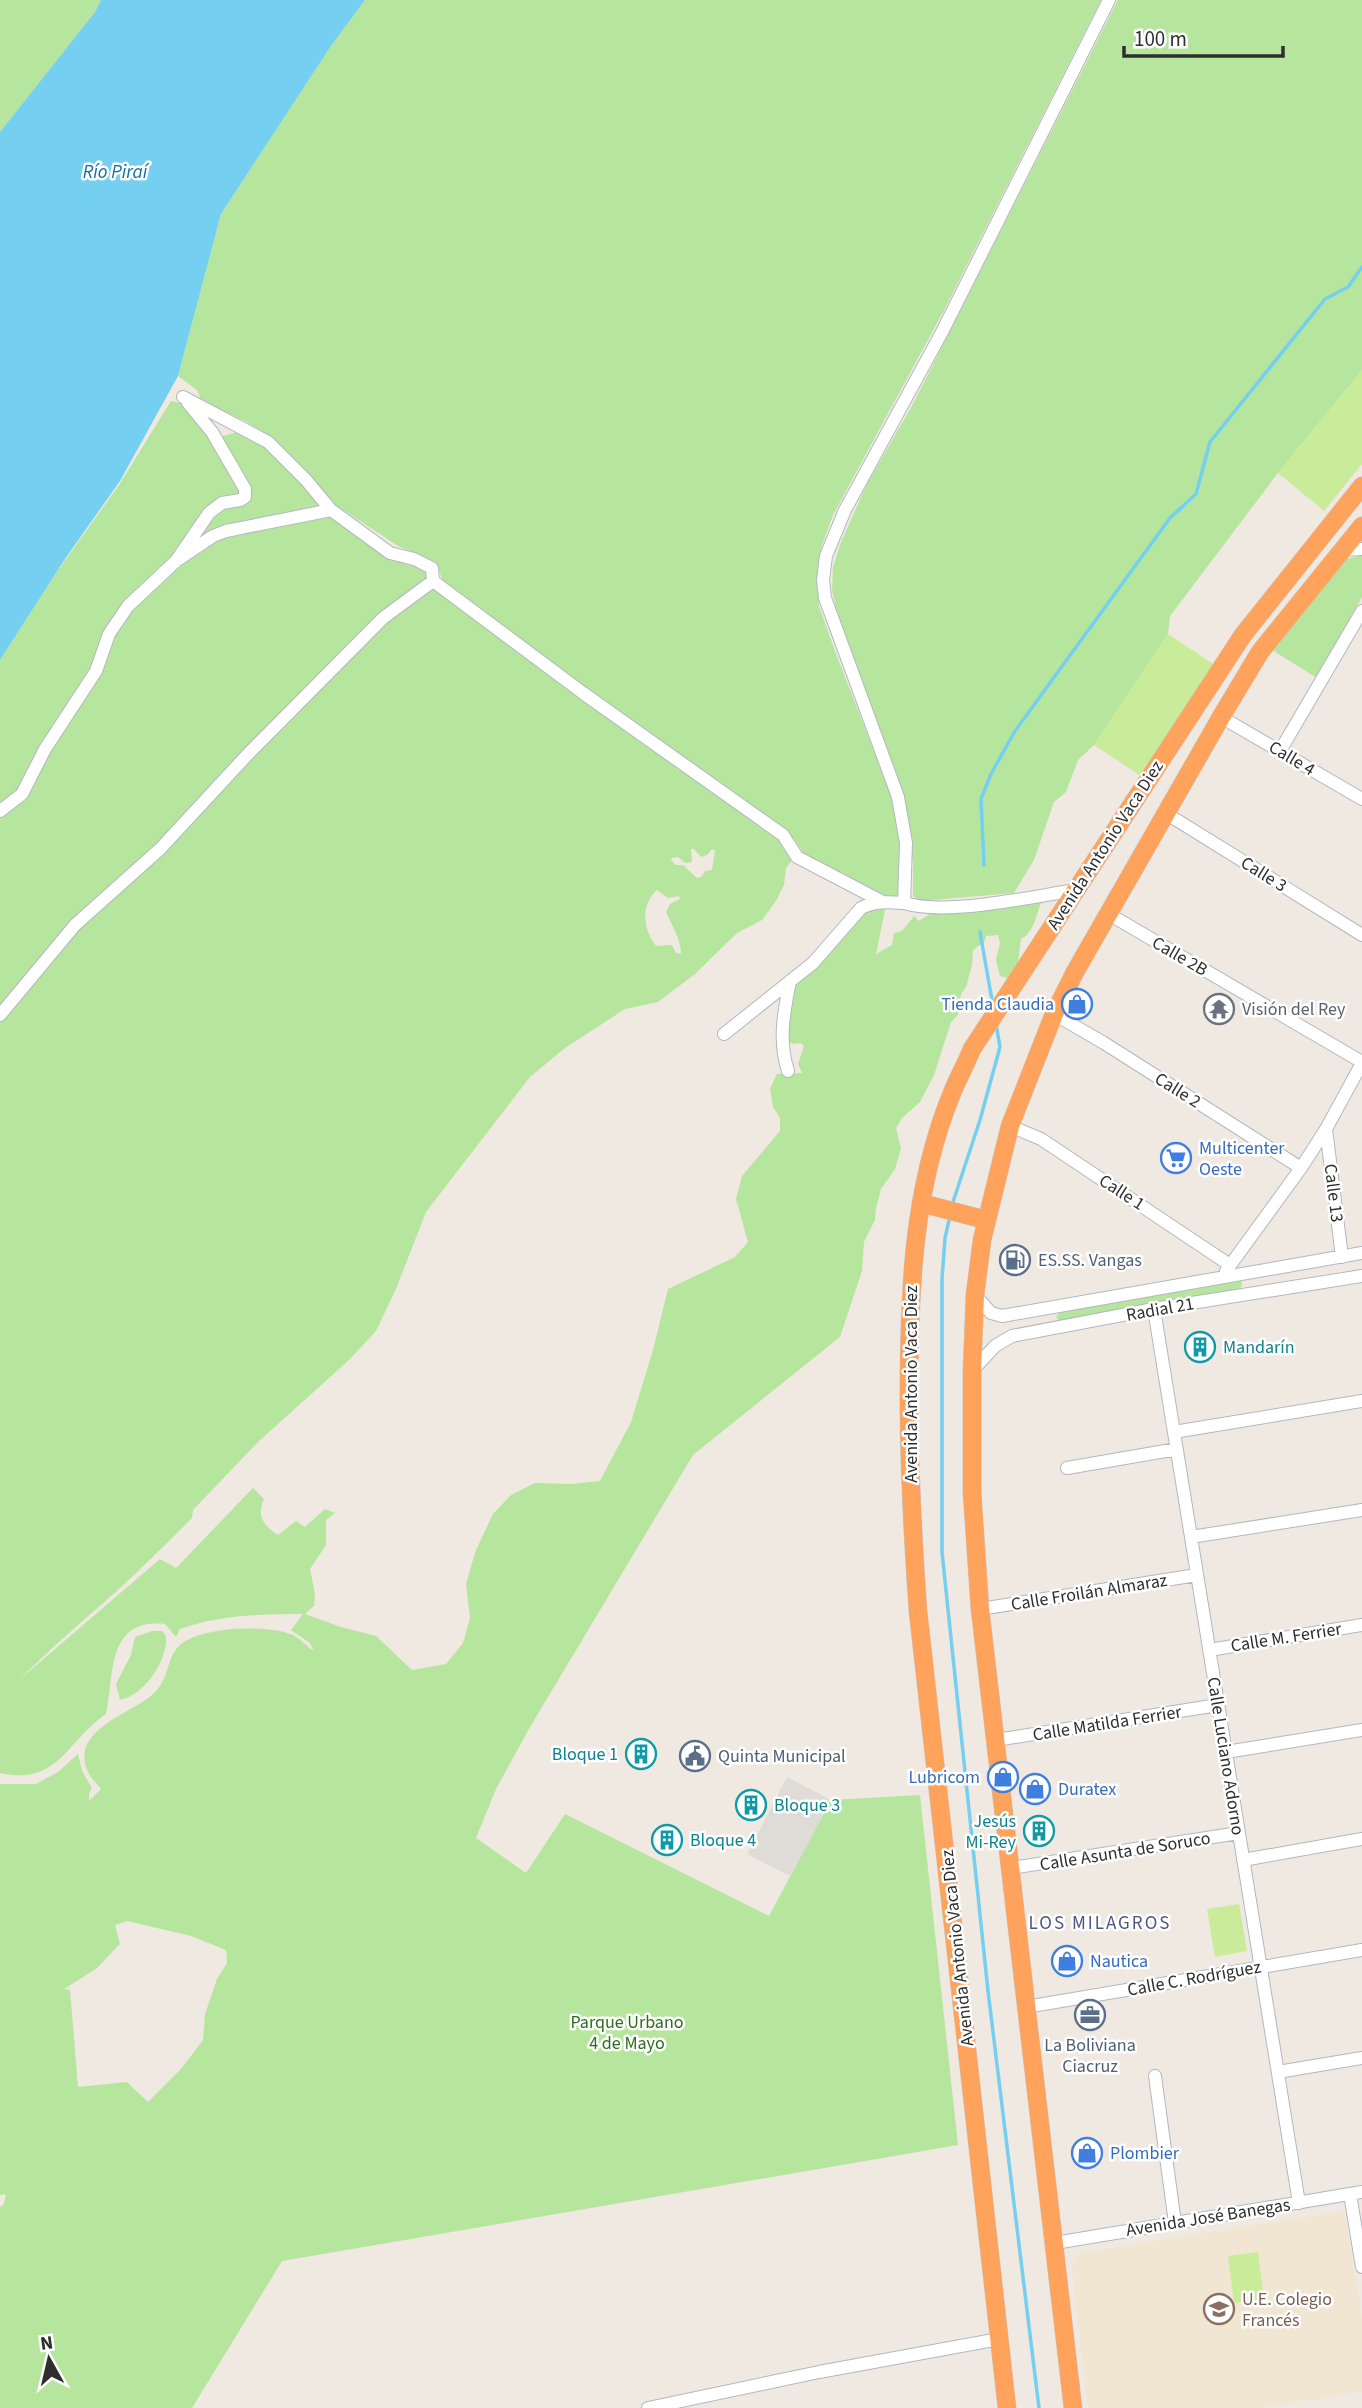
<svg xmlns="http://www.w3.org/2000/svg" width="1362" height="2408" font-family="'Source Sans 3',sans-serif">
	<rect width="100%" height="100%" fill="#efe9e1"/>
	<path fill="#f0e6d1" d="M1344 2211 1362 2318V2392L1256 2408H1088L1072 2270 1079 2253Z"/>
	<path fill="#b6e59e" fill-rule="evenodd" d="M0 0H101L95 12 0 132Z
		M365 0H1101L943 312 833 515 822 545 817 572 819 606 835 651 883 775C896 798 915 880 893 900L885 898 805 856 795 840 554 667 443 582 436 562 398 546 334 504 286 451 262 432 247 422 202 402 197 390 178 376 221 214 331 46Z
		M1118 0H1362V370L1278 473 1170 616 1168 634 1094 745 1078 760 1066 792 1054 802 1034 860 1014 893 921 901 913 896V861L908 815 898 777 865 692 836 608 832 590 833 567 841 542 867 484 913 404Z
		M171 401 188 405 244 493 222 502 99 644 93 669 20 792 0 807V660L56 573 119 485Z
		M237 432 262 441 324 506 223 530 182 553 211 512 243 501 220 437Z
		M326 512 392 558 407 565 427 568 429 577 407 595 0 1010V815L12 806 110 636 145 591 210 541Z
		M1362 555V597L1317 678 1272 650 1347 559Z
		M434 586 781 836 793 859 786 868 784 885 776 901 762 920 737 933 695 974 658 1002 625 1009 565 1048 530 1077 426 1212 396 1289 376 1331 349 1360 257 1443 193 1510 192 1518C168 1542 144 1566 119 1589 85 1619 51 1648 19 1680L160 1559 176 1568 253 1488 264 1499C256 1516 264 1526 278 1535L296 1521 305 1527 325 1509 335 1513 326 1520V1545L310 1569 315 1594 314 1606 305 1614 341 1627 376 1636 412 1670 446 1664 463 1643 470 1618 466 1584 476 1550 493 1514 511 1495 535 1483 571 1484 600 1481 631 1422 653 1350 668 1289 735 1257 748 1242 736 1199 742 1176 780 1131V1118L773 1107 770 1089 777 1074 802 1073 798 1064 804 1046 801 1043 794 1044 788 1042C789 1023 789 1003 794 985L863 913 883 907 885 910 876 954 892 945 894 933 902 931 914 916 919 921 934 911 1003 904 1011 907 1021 906 1024 903 1044 898C1035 912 1037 930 1021 939L1018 962 1008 978 1000 976 996 960 1000 943 998 935 986 936 985 941 973 950 972 965 966 987 961 994 958 1015 951 1022 934 1075 920 1102 902 1118 896 1128 901 1149 895 1169 881 1189 876 1208 875 1220 864 1242 862 1271 840 1337 693 1455 530 1727 496 1789 476 1838 526 1873 565 1814 769 1916 831 1800 920 1795 958 2145 282 2261 192 2408H0V2207L4 2204 6 2194 0 2195V1784H36L58 1772 78 1754 82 1771 92 1788 89 1793V1801L101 1789C96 1782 89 1777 86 1767 74 1728 133 1713 153 1694 170 1678 166 1660 178 1647 197 1626 268 1624 293 1635 301 1639 307 1647 314 1651L310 1643 291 1630 303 1614C261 1614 220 1615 180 1629L176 1637 165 1624C105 1618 115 1676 106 1714 66 1741 59 1786 0 1773V1021L44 966 81 925 409 600 421 597ZM691 849H694L701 857 707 855 712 849 715 851 712 870 705 871 701 877 697 878 683 865H676L671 860 672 858 678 857 685 863 692 862ZM657 890 668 898 679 896 680 899 670 904 666 912C672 926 681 939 681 954L676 953 672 945 656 946C643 929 640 905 657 890ZM127 1921 191 1936 226 1950 227 1963 217 1979 205 2014 203 2040 181 2069 148 2102 127 2082 78 2087 70 1990 64 1989 97 1968 120 1944 115 1925Z
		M1241 1280 1242 1286 1237 1291 1059 1321 1056 1317 1060 1312Z
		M152 1631H162L166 1636C168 1661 144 1695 120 1700L116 1684 131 1655 135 1637Z"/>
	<path fill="#c9ec9a" d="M1362 370V464L1324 511 1278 473Z
		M1168 634 1215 665 1141 776 1094 745Z
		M1239 1904 1247 1951 1215 1957 1207 1909Z
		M1258 2252 1264 2299 1234 2303 1228 2256Z"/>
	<path fill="#dfdcd8" d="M787 1777 831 1800 790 1876 747 1854Z"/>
	<path fill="#75cff0" d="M101 0H365L331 46 221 214 178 376 120 481 65 559 0 660V132L95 12Z"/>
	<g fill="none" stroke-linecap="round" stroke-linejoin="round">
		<path stroke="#75cff0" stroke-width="3.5" d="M984 865 981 799 991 774 1015 731 1170 518 1196 494 1210 442 1325 299 1348 287 1362 267
			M980 932 993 1006
			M952 1205 980 1120 1000 1047 996 1024
			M950 1216 945 1238 942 1279V1552L988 1991 1039 2408"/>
		<g stroke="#b4b7c1" stroke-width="14">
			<path id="minor" d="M183 397 268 442 306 480 331 510 390 553 414 559 432 568 433 581 583 693 783 835 797 857 883 902
				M1343 550 1362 549
				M179 559 213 536 226 531 331 510
				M1221 717 1362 799
				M1280 751 1362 611
				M0 811 22 794 45 749 96 671 109 634 128 606 176 561 209 513 222 503 240 500 245 497V489L212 432 188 403
				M1167 814 1362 935
				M904 903C948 916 1029 897 1076 890
				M1107 913 1362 1062
				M1054 1014 1104 1043 1301 1168
				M0 1015 75 925 160 849 248 754 383 618 433 581
				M724 1034 813 963 861 908C875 901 888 902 904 903L906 843 898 797 825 598 823 580 826 556 845 510 942 332 1109 0
				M788 1071C778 1041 784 1011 790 981
				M1010 1126 1041 1139 1230 1265
				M1326 1129 1342 1257
				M1226 1271 1301 1168 1326 1129 1362 1063
				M975 1295 991 1313 1002 1316 1362 1253
				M1154 1309 1299 2203
				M972 1371 995 1346 1012 1336 1154 1309 1362 1276
				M1174 1432 1362 1401
				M1067 1468 1177 1449
				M1191 1537 1362 1510
				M980 1609 1197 1575
				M1209 1650 1362 1625
				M996 1740 1218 1705
				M1226 1752 1362 1730
				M1243 1860 1362 1839
				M1011 1868 1239 1833
				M1026 2007 1362 1950
				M1278 2072 1362 2058
				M1155 2076 1175 2223
				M1350 2194 1362 2267
				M1055 2243 1362 2192
				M648 2408 819 2372 999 2339"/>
		</g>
		<g stroke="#c9c9c9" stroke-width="19">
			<path id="highway" d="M921 1203 986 1220
				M1007 2408 918 1611C913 1540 909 1470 909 1398 909 1295 912 1190 952 1093 958 1078 966 1064 972 1049L1243 635 1362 486
				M1073 2408 980 1609 972 1492V1371L975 1295 982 1240 1010 1126 1054 1014 1075 972 1221 717 1260 652 1362 526"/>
		</g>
		<use href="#minor" stroke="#fff" stroke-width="12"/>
		<use href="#highway" stroke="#ffa35c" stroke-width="18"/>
	</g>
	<defs>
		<g id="shop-ring" transform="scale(1.575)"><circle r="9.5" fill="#fff" stroke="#3f7fe0" stroke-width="1.5"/><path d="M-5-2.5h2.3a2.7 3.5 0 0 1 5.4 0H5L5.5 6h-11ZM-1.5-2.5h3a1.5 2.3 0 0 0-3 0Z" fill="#3f7fe0"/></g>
		<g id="temple-ring" transform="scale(1.575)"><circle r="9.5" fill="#fff" stroke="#6b7280" stroke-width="1.5"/><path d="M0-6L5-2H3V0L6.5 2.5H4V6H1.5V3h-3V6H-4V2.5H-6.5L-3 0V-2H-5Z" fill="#6b7280"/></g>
		<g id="supermarket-ring" transform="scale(1.575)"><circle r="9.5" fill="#fff" stroke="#3f7fe0" stroke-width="1.5"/><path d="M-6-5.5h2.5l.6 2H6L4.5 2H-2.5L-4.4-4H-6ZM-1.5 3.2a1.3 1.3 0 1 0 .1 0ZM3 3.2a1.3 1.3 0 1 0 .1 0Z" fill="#3f7fe0"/></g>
		<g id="fuel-ring" transform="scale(1.575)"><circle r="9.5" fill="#fff" stroke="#5c6f8a" stroke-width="1.5"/><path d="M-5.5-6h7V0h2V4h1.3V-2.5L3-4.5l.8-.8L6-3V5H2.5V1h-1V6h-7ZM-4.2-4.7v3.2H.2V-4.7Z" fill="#5c6f8a"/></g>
		<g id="building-ring" transform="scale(1.575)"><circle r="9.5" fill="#fff" stroke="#0f9aa8" stroke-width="1.5"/><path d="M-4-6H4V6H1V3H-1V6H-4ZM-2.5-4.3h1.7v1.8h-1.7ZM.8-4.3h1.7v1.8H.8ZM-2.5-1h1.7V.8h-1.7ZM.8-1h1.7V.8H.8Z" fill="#0f9aa8"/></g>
		<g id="civic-ring" transform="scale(1.575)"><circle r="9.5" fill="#fff" stroke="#5c6f8a" stroke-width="1.5"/><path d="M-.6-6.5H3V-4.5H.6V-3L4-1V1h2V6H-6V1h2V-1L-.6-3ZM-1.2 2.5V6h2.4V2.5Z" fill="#5c6f8a"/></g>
		<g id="office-ring" transform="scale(1.575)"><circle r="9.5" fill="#fff" stroke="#5c6f8a" stroke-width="1.5"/><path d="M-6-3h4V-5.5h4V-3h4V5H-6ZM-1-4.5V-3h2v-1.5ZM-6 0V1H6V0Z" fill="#5c6f8a"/></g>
		<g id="school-ring" transform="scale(1.575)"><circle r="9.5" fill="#fff" stroke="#8d6e63" stroke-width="1.5"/><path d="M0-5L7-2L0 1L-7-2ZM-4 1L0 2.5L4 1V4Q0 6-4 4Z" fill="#8d6e63"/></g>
	</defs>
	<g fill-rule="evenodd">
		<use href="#shop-ring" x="1077" y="1004"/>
		<use href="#temple-ring" x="1219" y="1009"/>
		<use href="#supermarket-ring" x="1176" y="1158"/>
		<use href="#fuel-ring" x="1015" y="1260"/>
		<use href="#building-ring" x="1200" y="1347"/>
		<use href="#building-ring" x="641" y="1754"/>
		<use href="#civic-ring" x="695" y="1756"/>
		<use href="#shop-ring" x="1003" y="1777"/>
		<use href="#shop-ring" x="1035" y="1789"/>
		<use href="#building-ring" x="751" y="1805"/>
		<use href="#building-ring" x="1039" y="1831"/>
		<use href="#building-ring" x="667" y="1840"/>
		<use href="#shop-ring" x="1067" y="1961"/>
		<use href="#office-ring" x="1090" y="2015"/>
		<use href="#shop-ring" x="1087" y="2153"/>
		<use href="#school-ring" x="1219" y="2309"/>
	</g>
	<g text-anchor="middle" stroke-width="5" stroke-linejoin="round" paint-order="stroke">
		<g font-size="18" fill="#2e2e2e" stroke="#fff">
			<text transform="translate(1292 758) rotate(31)" y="6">Calle 4</text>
			<text transform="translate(1105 845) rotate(-57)" y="6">Avenida Antonio Vaca Diez</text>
			<text transform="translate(1264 874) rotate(32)" y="6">Calle 3</text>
			<text transform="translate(1180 956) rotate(30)" y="6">Calle 2B</text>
			<text transform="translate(1178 1090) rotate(32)" y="6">Calle 2</text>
			<text transform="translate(1122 1192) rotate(33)" y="6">Calle 1</text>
			<text transform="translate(1334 1193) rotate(83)" y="6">Calle 13</text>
			<text transform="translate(1160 1309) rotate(-10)" y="6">Radial 21</text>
			<text transform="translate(911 1384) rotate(-90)" y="6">Avenida Antonio Vaca Diez</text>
			<text transform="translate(1089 1592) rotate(-9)" y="6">Calle Froilán Almaraz</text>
			<text transform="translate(1286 1637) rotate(-9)" y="6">Calle M. Ferrier</text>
			<text transform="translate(1107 1723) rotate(-9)" y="6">Calle Matilda Ferrier</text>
			<text transform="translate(1226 1756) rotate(81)" y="6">Calle Luciano Adorno</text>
			<text transform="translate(1125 1851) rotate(-9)" y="6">Calle Asunta de Soruco</text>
			<text transform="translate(957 1948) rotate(-96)" y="6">Avenida Antonio Vaca Diez</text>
			<text transform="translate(1194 1978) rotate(-10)" y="6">Calle C. Rodríguez</text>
			<text transform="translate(1208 2217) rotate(-9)" y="6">Avenida José Banegas</text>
		</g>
		<g font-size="18" fill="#366cbe" stroke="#fff" text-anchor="start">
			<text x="1054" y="1010" text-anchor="end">Tienda Claudia</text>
			<text x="1199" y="1154">Multicenter<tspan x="1199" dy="21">Oeste</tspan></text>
			<text x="980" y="1783" text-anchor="end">Lubricom</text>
			<text x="1058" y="1795">Duratex</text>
			<text x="1090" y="1967">Nautica</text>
			<text x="1110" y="2159">Plombier</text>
		</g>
		<g font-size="18" fill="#5b616d" stroke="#fff" text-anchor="start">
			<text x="1242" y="1015">Visión del Rey</text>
		</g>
		<g font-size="18" fill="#4e5e75" stroke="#fff" text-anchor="start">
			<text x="1038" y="1266">ES.SS. Vangas</text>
			<text x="718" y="1762">Quinta Municipal</text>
			<text x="1090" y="2051" text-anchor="middle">La Boliviana<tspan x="1090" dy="21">Ciacruz</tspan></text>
		</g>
		<g font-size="18" fill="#0d838f" stroke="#fff" text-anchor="start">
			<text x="1223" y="1353">Mandarín</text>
			<text x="618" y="1760" text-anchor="end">Bloque 1</text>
			<text x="774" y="1811">Bloque 3</text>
			<text x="1016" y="1827" text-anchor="end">Jesús<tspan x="1016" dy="21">Mi-Rey</tspan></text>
			<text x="690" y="1846">Bloque 4</text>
		</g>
		<g font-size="18" fill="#2c6e1b" stroke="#fff">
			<text x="627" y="2028">Parque Urbano<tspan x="627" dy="21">4 de Mayo</tspan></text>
		</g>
		<g font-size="18" fill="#785e54" stroke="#fff" text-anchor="start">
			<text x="1242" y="2305">U.E. Colegio<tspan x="1242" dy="21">Francés</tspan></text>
		</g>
		<g font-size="19" font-style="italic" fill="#0d6fa3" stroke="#fff">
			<text x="115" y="178">Río Piraí</text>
		</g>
		<g font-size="19" letter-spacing="2" fill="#4d5680" stroke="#fff">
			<text x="1100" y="1929">LOS MILAGROS</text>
		</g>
	</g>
	<g transform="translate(49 2359) rotate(352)" stroke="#ffffff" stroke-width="5" paint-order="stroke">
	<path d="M0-5L12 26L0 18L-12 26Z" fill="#2e2e2e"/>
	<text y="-10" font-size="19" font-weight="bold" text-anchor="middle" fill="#2e2e2e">N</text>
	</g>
	<path d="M1124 46v10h159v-10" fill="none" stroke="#2e2e2e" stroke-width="3.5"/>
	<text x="1134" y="46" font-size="21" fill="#2e2e2e" stroke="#ffffff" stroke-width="5" paint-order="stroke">100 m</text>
</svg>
